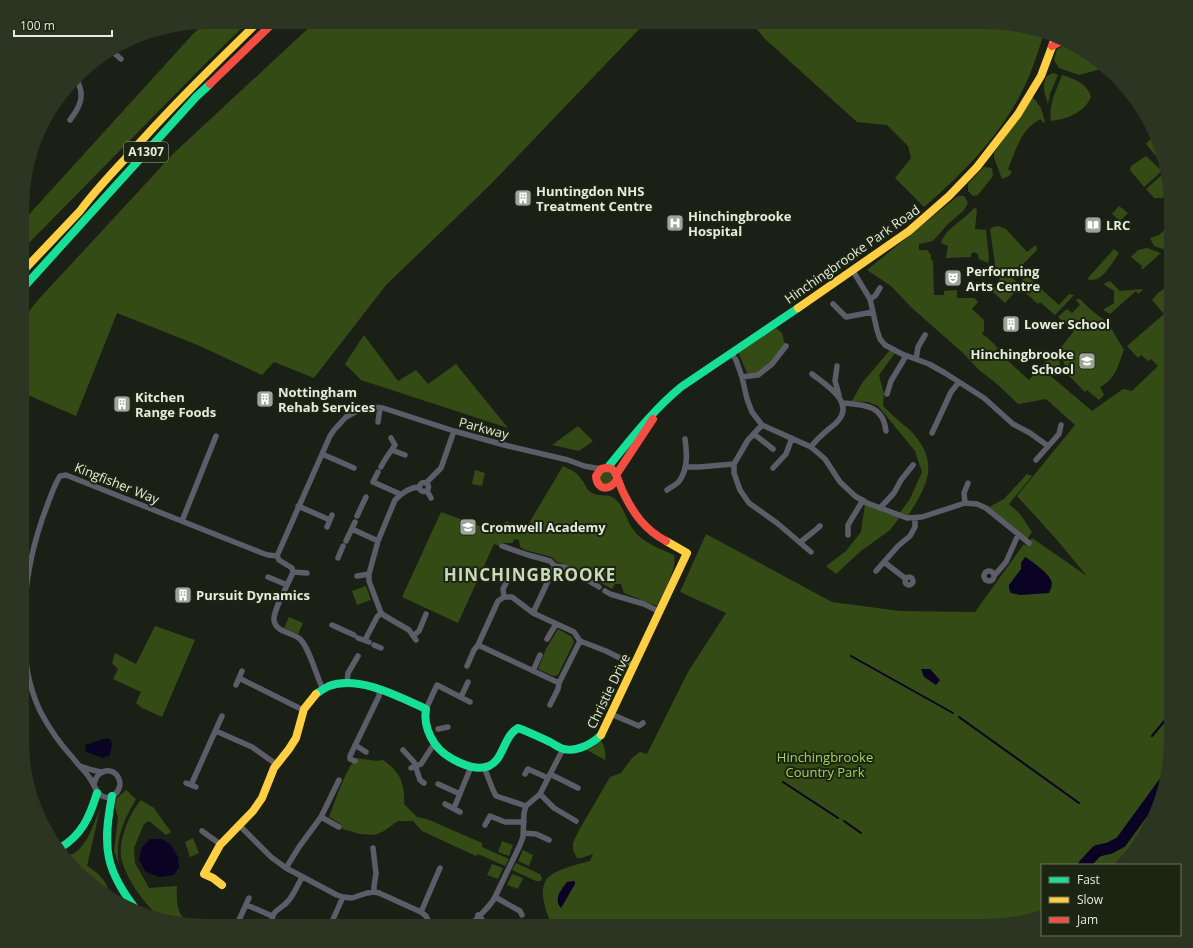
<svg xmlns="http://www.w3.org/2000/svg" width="1193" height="948" font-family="'Open Sans',sans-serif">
	<rect width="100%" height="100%" fill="#1b2016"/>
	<path fill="#354b16" d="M206 22H248L205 64 23 249 24 220 193 34Z
		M315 22H646L490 185 386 285 314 378 274 362 262 375 200 346 117 313 76 416 23 393V319L38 300 174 153Z
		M751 22H998L1044 33C1037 55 1030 78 1018 99 995 141 960 176 924 207L895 178 911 158 908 146 887 125 857 122 764 38Z
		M1069 43 1105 66V68L1079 75 1059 68 1054 60 1057 49Z
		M1053 73 1058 75 1050 94 1048 104C1045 94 1041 86 1047 76Z
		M1062 75C1074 79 1087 83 1091 97 1084 113 1067 119 1051 121 1048 105 1057 89 1062 75Z
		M1033 97 1041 108 1045 122 1043 123 1041 119C1021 128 1016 150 1008 169L1012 172 1009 176 1002 179 994 158V153Z
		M1153 132H1154L1160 161 1146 144 1152 137 1150 135Z
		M1146 156 1162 171 1144 187 1130 170 1131 166Z
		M984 167 992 168 993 176 978 195 973 196 968 191V184Z
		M1163 174 1168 193 1162 198H1154L1146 189Z
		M958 196H964L968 203 964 210 947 225 933 241 919 244V250H927L931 255V260L933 261 934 295H944V291L957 290V298H974L978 302 972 309 984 320V331L982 334 987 337 998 348 996 350 1029 380 1040 367 1092 411 1123 389 1132 391 1158 366 1151 359 1148 361 1141 355 1138 358 1127 346 1164 314 1152 300 1159 292 1171 285V753L1157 812 1125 863 1122 865H1042V915L986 926H552C547 913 538 893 546 880 552 870 579 864 590 861L593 854 581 858H577L573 850V843L578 832 610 777 621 773 632 758 640 752 647 754 688 672 726 613 680 592 706 534 832 602 900 611 975 612 1024 544 1026 546 1032 538 1087 576 1057 540 1017 496 1075 425 1046 399 1019 404 1017 403 997 384 979 370 963 353 912 308 891 286 867 270Z
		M1119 206 1128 213 1120 221 1112 214Z
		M974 208 977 209 975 229 986 230 989 258 988 263 979 259 978 254 974 252 971 254V257L946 258 948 246 941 243C945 228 965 220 974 208Z
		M1171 224V247L1169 245 1163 249 1154 246 1150 238 1159 235Z
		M998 226 1006 229 1027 252 1036 245 1037 250 1022 265 1017 268 1018 273H1000L996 271 990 229 993 227Z
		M1147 248 1161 253 1143 269 1141 268 1142 266 1131 257 1138 250Z
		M1114 249 1119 253C1112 263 1101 285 1087 279Z
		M1001 277 1012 278 1016 281 1015 292 1005 303 992 291Z
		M1028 277 1059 305 1069 294 1074 295 1055 315 1040 302 1038 304 1020 288 1023 279Z
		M1110 281 1120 291 1141 289 1143 290 1138 294 1136 291 1110 314 1103 310 1114 303V291L1103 284Z
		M1077 299H1080L1091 310 1108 323 1124 350C1118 365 1116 379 1100 387L1104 395 1099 400 1087 390 1085 392 1067 374 1066 368 1059 350 1074 331 1058 317 1067 309 1072 313 1080 305 1076 300Z
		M776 328 782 333 785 345 769 365 760 372 748 375 738 352Z
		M364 335 398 381 416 370 428 384 456 364 508 428 361 380 345 364Z
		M890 350 895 353 879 375 884 394 883 406C889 411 894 417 899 421 903 425 907 427 911 431 940 463 928 484 908 516L898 515 910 499 922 472 915 451 878 406 868 402 852 401 862 383Z
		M1056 354 1058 356 1061 368 1055 376 1042 366 1051 355 1053 357Z
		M578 426 593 441 579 451 552 445Z
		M563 466C571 470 577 472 582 480 585 483 586 488 588 490 596 498 607 493 614 498 623 504 627 523 635 532 644 543 662 550 674 555 678 567 662 596 657 606L624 593 621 584H615L612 589 594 579 597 575 594 571 584 574 565 564 557 562 552 557 525 550 520 547 519 540 515 539 512 543H502L500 546 494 544 458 623 402 597 441 512 499 533 506 521 525 530Z
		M475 470 485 473 482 486 472 484Z
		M600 478a6 6 0 1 1 12 0a6 6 0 1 1-12 0Z
		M1027 474 1032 476 1009 504 1020 514 1032 532 1027 539 989 507 1004 499Z
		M865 504 888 514 900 517 890 530 861 551 836 574 826 566 846 551 861 532Z
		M366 586 371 600 357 605 352 591Z
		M289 617 303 623 298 634 284 628Z
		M155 626 195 640 162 717 142 708 136 703 141 692 113 679 118 669 112 663 115 653 136 664Z
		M558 629 572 637 574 642 558 675 553 676 538 669 546 649Z
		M600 740C605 745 606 754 605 760L587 750 595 746Z
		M356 758C365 759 374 762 383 760 400 772 405 783 404 804L417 817 427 819 482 843V847L509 859 505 866 478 854 476 856 422 831 413 821H398L384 831 375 835 360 834 343 829 341 824 329 817C337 797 343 775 356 758Z
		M126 790 136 799C123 822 115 838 119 865L114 851 118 818 115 807 117 798Z
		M141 800 154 808 171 832 166 835 149 821 144 824 134 848 135 863 149 888 177 886C176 905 177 921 198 926 192 926 164 920 160 917 145 906 123 874 121 856 119 839 130 812 141 800Z
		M100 809 87 866C96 871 110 883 108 894L85 880 67 856C86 852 93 825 100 809Z
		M193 838 199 853 190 857 185 842Z
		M502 841 513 845 509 856 498 852Z
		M523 850 533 855 529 866 518 861Z
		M516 863 540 874 542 878 541 881H536L512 870Z
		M492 864 503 868 498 879 487 875Z
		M512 874 523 878 518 889 507 885Z"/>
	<path fill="#0a0323" d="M1025 557C1032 561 1048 573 1051 580 1053 584 1051 589 1049 593L1020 595 1011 593 1009 589V585L1021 569V563Z
		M921 669H930L940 680 936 685 924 677Z
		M107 738 110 739 112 744 110 755 103 758 86 752 85 745Z
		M150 839H162L170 844 178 857 179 867 174 875 160 877 146 872 139 860 142 847Z
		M574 881 575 882V884L561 908C553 899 561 890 567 882Z"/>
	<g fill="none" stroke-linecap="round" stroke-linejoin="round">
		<path stroke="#0a0323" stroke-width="2" d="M851 656 953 713
			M959 717 1079 803
			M1152 736 1171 713
			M783 782 838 818
			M844 821 861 833"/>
		<path stroke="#0a0323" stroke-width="12" d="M1084 865 1097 851 1110 848 1121 842 1164 783"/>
		<path stroke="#5c5d68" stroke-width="5.5" d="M113 52 121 59
			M70 120C80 107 86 95 76 79
			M27 172 28 168
			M853 271 870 299 877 330 880 339 885 345 902 354 929 364 945 373 984 398 1013 424 1030 433 1048 446
			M870 299 875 296 880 288
			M833 304 846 317 873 312
			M731 353 736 360 742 377 747 399 752 412 762 425 811 447 825 459 840 482 855 496 867 503 907 518 922 517 965 503 977 504 986 508 1029 543
			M916 359 918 347 925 335
			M837 366 835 381 839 395
			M742 377 758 375 772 364 786 346
			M887 394 891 381 906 356
			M843 403C865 405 883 405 886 431
			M378 422 380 408
			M762 425 748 440 734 464V473L740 490 749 503 777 523 811 552
			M932 433 951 392 959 382
			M754 434 773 449
			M811 447C818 437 827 431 836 423 857 403 826 385 812 374
			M392 450 405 455
			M322 454 354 468
			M1036 460 1059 434 1061 425
			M381 467C385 458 390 453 395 445L391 438
			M685 467H699L734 464
			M773 468 786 454 792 438
			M378 472 373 482 400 494
			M419.5 487a4.5 4.5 0 1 1 9 0a4.5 4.5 0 1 1-9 0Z
			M426 483 441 468 454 431
			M667 490C671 487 678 484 680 480 688 468 687 453 685 439
			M427 491 431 498
			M965 503 964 493 968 483
			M298 506 330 520
			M880 508 894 493 901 480 913 465
			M357 516 366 497
			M182 521 216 436
			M327 527 332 515
			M352 529 378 541
			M848 535V525L863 500
			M346 541 355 522
			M801 542C807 536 814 532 820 526
			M502 546 528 555 550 561 555 566 565 567 599 587
			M338 558 343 546
			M884 562 906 579
			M984 576a5 5 0 1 1 10 0a5 5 0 1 1-10 0Z
			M876 571 898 546 910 536 915 527V518
			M293 572 307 573
			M369 574 378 541 395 500C402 493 410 487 419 487
			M357 576 369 574V581L381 613 385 616 409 630 416 640
			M994 576 1006 562 1018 535
			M905 581a4 4 0 1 1 8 0a4 4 0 1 1-8 0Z
			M268 577 287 585
			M605 591 610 594 644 604 660 612
			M504 597 503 589 509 577
			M533 613 555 566
			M332 625 354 635
			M413 636 419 631 426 614
			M358 638 369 642
			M547 639 556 624
			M365 640 377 617 381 613
			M580 641 559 683 478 645 498 601 504 597H512L533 613 574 632 580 641 606 651 634 665
			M374 645 381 648
			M467 666 474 650 478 645
			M533 671 540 655
			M239 678 303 710
			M347 683 348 673 358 656
			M236 685 242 671
			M323 689C316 676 310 649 300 639 292 632 275 632 274 620 273 610 289 583 293 572L292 568 279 560 277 556 330 436 334 430 346 417 359 410 373 407 383 408 454 431 508 446 568 460 584 466 601 469
			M461 697 468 682
			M550 705 558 689 559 683
			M426 709 437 685 470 702
			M611 714 639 726 643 723
			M438 729 448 727
			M216 731 252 747 276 764
			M355 745 366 752
			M403 750 414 762 420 780 424 783
			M355 761 350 759V756L379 696 380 689
			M80 766 92 770 101 772
			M484 767 493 790 496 796 526 806
			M411 768 421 764 434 744
			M525 774 528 769 548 778
			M550 774 578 788
			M186 783 196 787
			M438 784 460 794
			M94 785C97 765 120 767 120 785 119 789 117 793 114 795 99 804 95 785 89 777 84 770 78 765 73 758 60 744 49 728 40 711 12 652 24 565 47 506 51 496 54 485 60 476L66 475 262 553 268 555 277 556
			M191 785 222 716
			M540 794 554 808 576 821
			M445 804 460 812
			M454 808 471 767
			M321 817 339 827
			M239 825 271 857 286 868 337 895 343 897 352 898 367 893 374 892 379 893 421 912 426 916 431 926
			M485 825 490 816 505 822H524
			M202 831 220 844
			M523 833 536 834 549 840
			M373 848 376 874 374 886V892
			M286 868 299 847 321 817 339 780
			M495 897 520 911 522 915
			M247 905 272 916
			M421 912 440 868
			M478 915 488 926
			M239 920 249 898
			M272 926C271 907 280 912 289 900 294 894 298 885 302 877
			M330 926 343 897
			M471 926C478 915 490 908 495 897L520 845 523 837 524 813 526 806 540 794 563 749"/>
		<path stroke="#16e098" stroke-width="8" d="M23 288 196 97 210 84
			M608 467C631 439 653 410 681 387L798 308
			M316 694C320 691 325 688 329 686 359 675 399 697 426 709 424 721 428 734 435 744 444 757 473 773 489 766 504 759 503 737 518 728 529 732 539 737 550 742 554 744 559 748 564 749 577 752 592 744 601 735
			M112 796C102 848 105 871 139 913
			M60 848C82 835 90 816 97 793"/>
		<path stroke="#ffcf43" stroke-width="8" d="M23 271 80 211C94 192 110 175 126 158 168 110 213 66 258 22
			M798 308 909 231 949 196 977 167 1018 114 1041 76 1056 36
			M601 735 687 553 666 541
			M222 885 213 878 204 874 220 845 253 811 262 798 274 768 289 749 296 738 304 709 316 694"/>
		<path stroke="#f24e42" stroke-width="8" d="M1052 46 1064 40
			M210 84 274 22
			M616 475 653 419
			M617 479C611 491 597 491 596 476L601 469 606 468 612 469C618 475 619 484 623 492 633 513 645 530 666 541"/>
	</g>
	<defs>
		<g id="building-square" transform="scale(0.9)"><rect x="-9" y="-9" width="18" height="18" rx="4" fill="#9ea498" stroke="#1c2511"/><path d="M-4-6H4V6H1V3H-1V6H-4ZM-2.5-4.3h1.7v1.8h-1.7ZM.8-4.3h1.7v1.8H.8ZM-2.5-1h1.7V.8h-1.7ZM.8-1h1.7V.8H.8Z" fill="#fff"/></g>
		<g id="hospital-square" transform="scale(0.9)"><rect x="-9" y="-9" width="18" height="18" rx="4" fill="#9ea498" stroke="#1c2511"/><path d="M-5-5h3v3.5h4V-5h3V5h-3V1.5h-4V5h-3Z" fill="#fff"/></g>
		<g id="library-square" transform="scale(0.9)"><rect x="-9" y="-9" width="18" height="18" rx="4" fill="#9ea498" stroke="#1c2511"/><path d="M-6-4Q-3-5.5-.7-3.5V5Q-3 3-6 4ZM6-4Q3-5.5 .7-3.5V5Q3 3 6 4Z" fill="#fff"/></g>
		<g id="theatre-square" transform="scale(0.9)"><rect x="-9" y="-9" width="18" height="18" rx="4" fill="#9ea498" stroke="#1c2511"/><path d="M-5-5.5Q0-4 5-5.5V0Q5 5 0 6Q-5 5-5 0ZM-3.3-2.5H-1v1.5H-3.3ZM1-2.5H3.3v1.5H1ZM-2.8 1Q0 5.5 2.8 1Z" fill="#fff"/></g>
		<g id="school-square" transform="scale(0.9)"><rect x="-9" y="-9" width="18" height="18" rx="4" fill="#9ea498" stroke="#1c2511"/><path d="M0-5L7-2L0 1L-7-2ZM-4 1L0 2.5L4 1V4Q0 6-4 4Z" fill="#fff"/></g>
	</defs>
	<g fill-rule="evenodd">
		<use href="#building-square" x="523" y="198"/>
		<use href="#hospital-square" x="675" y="223"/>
		<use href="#library-square" x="1093" y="225"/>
		<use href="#theatre-square" x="953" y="278"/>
		<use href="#building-square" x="1011" y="324"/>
		<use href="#school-square" x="1087" y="361"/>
		<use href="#building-square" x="265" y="399"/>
		<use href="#building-square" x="122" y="404"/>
		<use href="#school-square" x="468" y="527"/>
		<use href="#building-square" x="183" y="595"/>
	</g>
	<g text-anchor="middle" stroke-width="4" stroke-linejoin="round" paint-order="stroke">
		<rect fill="#1c2511" stroke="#a9b0a0" stroke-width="1" x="124" y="142" width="44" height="20" rx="3"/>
		<g font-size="12" font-weight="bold" fill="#e5ebde">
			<text x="146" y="156">A1307</text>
		</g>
		<g font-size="13" font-weight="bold" fill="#e5ebde" stroke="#1c2511" text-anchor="start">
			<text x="536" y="196">Huntingdon NHS<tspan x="536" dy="15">Treatment Centre</tspan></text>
			<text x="688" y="221">Hinchingbrooke<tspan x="688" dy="15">Hospital</tspan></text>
			<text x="1106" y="230">LRC</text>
			<text x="966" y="276">Performing<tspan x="966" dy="15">Arts Centre</tspan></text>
			<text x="1024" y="329">Lower School</text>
			<text x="1074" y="359" text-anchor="end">Hinchingbrooke<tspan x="1074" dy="15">School</tspan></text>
			<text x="278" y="397">Nottingham<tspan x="278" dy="15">Rehab Services</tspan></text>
			<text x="135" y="402">Kitchen<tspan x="135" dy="15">Range Foods</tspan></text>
			<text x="481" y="532">Cromwell Academy</text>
			<text x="196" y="600">Pursuit Dynamics</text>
		</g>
		<g font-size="13" fill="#e5ebde" stroke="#1c2511">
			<text transform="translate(852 254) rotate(-35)" y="5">Hinchingbrooke Park Road</text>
			<text transform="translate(484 428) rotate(15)" y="5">Parkway</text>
			<text transform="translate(117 483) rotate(22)" y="5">Kingfisher Way</text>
			<text transform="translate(608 691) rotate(-64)" y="5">Christie Drive</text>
		</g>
		<g font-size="13" fill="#a1d35f" stroke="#1c2511">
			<text x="825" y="762">Hinchingbrooke<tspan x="825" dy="15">Country Park</tspan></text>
		</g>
		<g font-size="17" font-weight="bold" letter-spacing="1" fill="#cbd8be" stroke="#1c2511">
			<text x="530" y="581">HINCHINGBROOKE</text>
		</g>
	</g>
	<path d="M0 0H1193V948H0ZM207 29H986A178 178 0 0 1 1164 207V741A178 178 0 0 1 986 919H207A178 178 0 0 1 29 741V207A178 178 0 0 1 207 29Z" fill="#2c3521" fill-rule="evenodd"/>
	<rect x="1041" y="864" width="140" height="72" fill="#1c2511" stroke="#6c7463"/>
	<rect x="1049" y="877" width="20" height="6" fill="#16e098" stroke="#6c7463"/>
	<text x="1077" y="884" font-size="12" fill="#e5ebde">Fast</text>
	<rect x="1049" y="897" width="20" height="6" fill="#ffcf43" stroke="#6c7463"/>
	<text x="1077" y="904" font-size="12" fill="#e5ebde">Slow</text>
	<rect x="1049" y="917" width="20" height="6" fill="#f24e42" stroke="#6c7463"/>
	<text x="1077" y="924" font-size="12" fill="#e5ebde">Jam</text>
	<path d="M14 30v6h98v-6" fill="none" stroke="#e5ebde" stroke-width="2"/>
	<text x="20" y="30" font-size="12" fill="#e5ebde" stroke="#1c2511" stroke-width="3" paint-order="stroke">100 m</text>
</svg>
